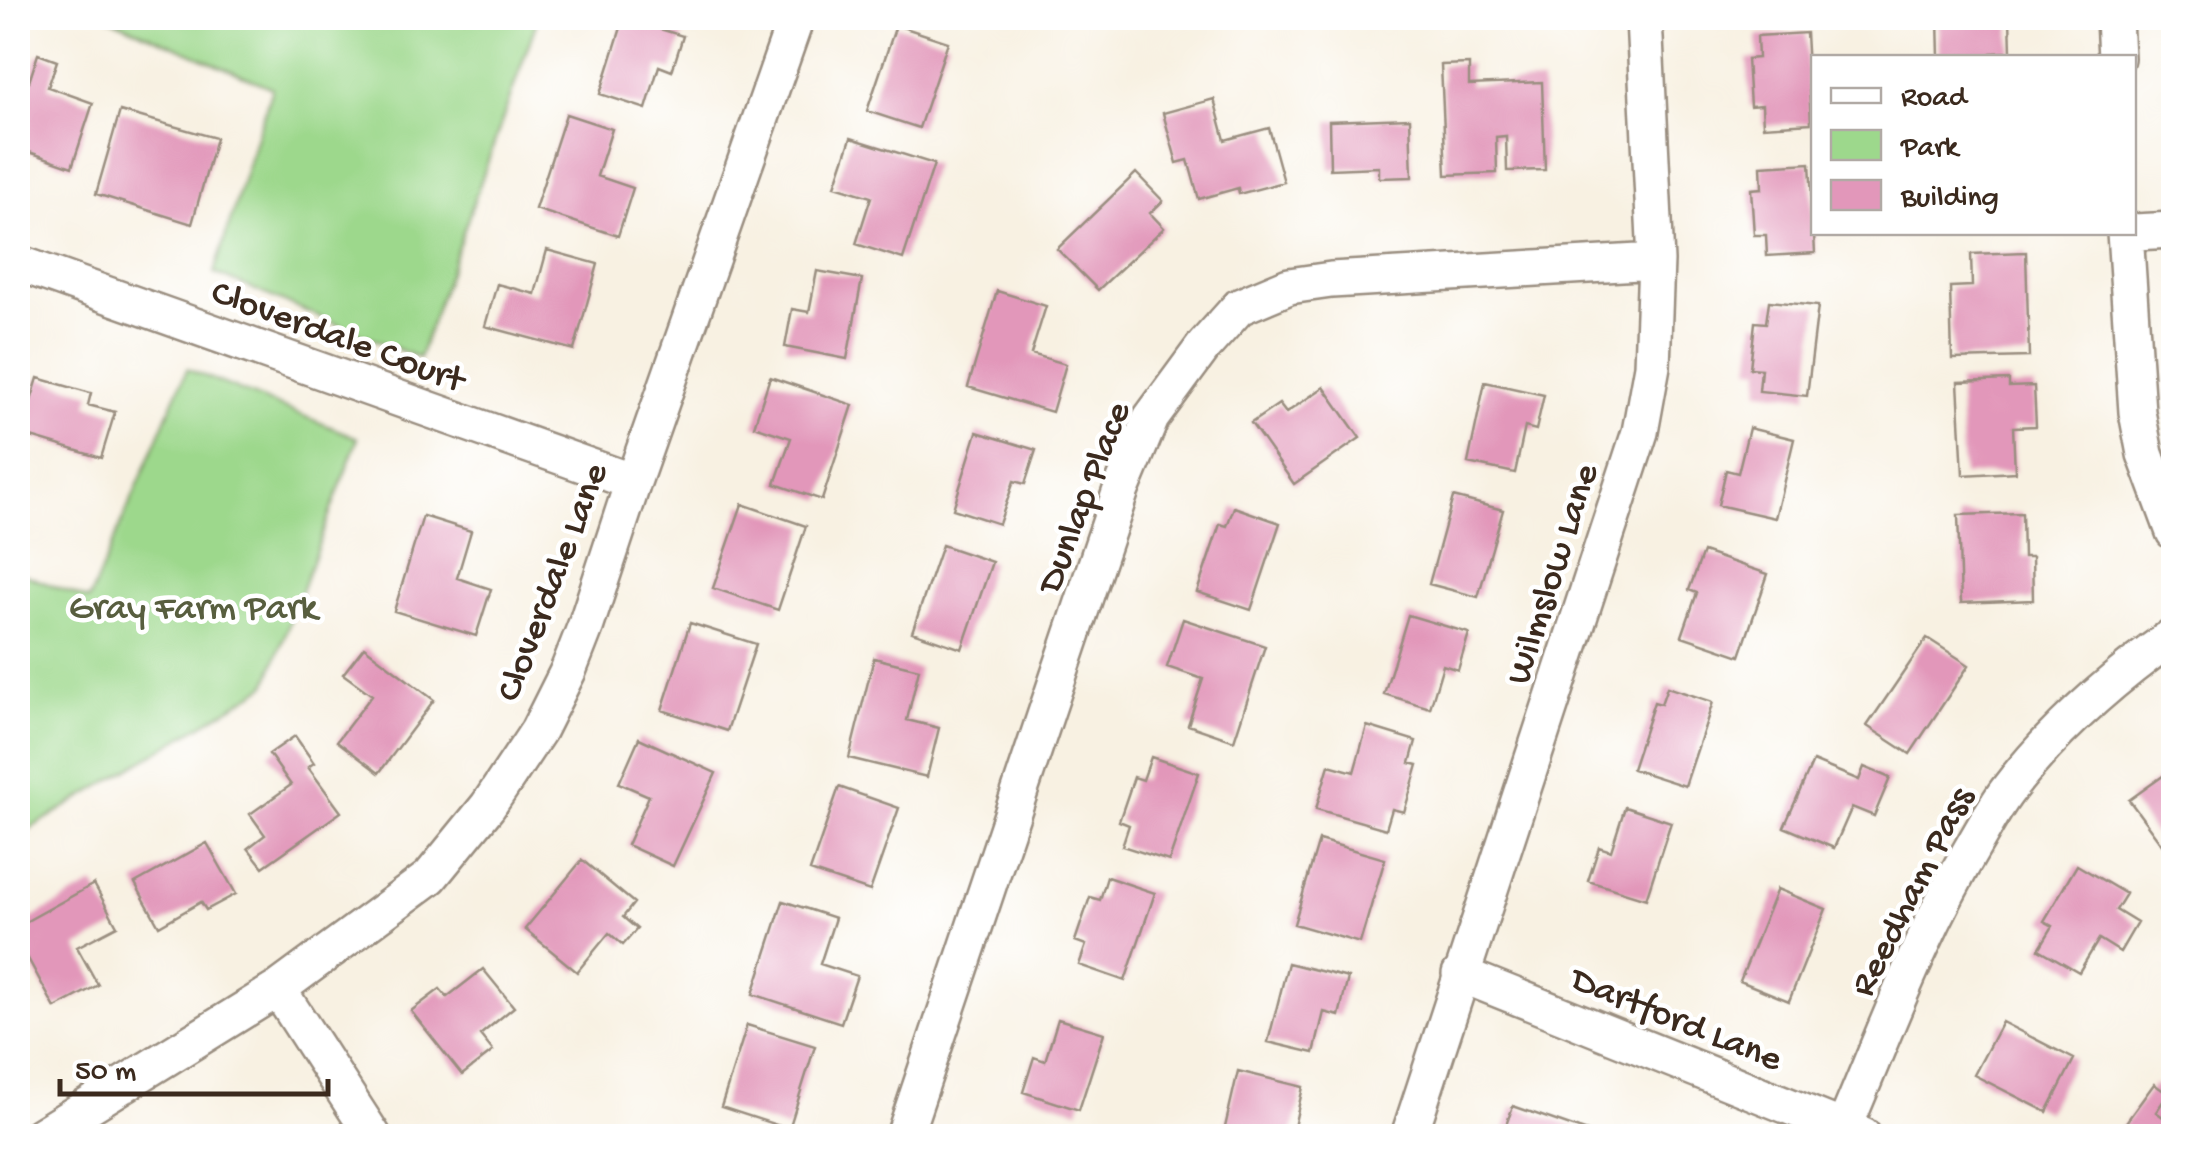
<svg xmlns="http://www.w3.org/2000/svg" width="2191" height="1154" font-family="'Gochi Hand',sans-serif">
	<rect width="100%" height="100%" fill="#fff"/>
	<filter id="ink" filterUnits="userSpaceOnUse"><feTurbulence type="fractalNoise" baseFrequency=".01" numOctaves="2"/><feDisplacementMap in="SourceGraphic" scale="20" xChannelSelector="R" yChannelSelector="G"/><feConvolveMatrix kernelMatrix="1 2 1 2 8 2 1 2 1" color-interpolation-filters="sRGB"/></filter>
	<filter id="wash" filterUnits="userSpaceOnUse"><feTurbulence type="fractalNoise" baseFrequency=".0048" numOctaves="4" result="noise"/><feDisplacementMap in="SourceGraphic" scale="40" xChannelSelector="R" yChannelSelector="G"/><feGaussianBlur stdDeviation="2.25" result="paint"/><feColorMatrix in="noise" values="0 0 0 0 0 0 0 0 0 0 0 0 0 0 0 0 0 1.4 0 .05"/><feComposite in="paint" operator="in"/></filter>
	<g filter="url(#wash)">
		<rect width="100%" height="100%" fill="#f8f1e2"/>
		<path fill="#9dd88c" stroke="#6c8155" stroke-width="2.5" d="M109 18H538L419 358 214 273 272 88Z
			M187 369 358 438 266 686 18 836V572L89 600Z"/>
		<g id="blocks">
			<path fill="#e297ba" d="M624 18 683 36 672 71 659 66 646 109 600 94Z
				M1938 18H2010L2011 52 1991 53V58H1939Z
				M896 25 948 42 919 128 867 111Z
				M1806 33 1811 123 1763 126 1762 105 1750 106 1747 59 1758 58 1757 36Z
				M38 54 57 61 48 87 93 103 72 167 18 148V78L29 82Z
				M1469 64V85L1542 82 1545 170 1507 171 1506 136 1496 137 1497 173 1446 175 1441 65Z
				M1214 99 1225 140 1269 128 1284 182 1239 194 1238 188 1199 199 1188 160 1177 163 1163 113Z
				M120 111 216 138 192 224 96 194Z
				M566 114 612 129 597 176 633 188 618 236 535 209Z
				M1410 118 1412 177 1379 178V167L1330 169 1329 121Z
				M851 138 934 164 903 259 856 244 871 197 835 186Z
				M1810 163 1815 253 1767 256 1766 235H1754L1751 189 1762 188 1761 166Z
				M1136 173 1163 201 1150 213 1164 228 1098 290 1057 249Z
				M547 250 598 264 574 350 485 326 497 284 535 294Z
				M2026 252 2029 357 1952 359 1950 287 1972 286 1971 254Z
				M817 271 862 279 847 359 785 347 792 309 809 312Z
				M997 291 1046 306 1031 354 1066 364 1052 412 968 387Z
				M1769 301 1818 306 1807 396 1759 391 1761 369 1750 368 1755 322 1766 323Z
				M770 377 853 405 822 500 775 484 791 438 754 426Z
				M38 378 91 393 88 405 115 412 101 458 21 434Z
				M2009 380V387L2034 386 2036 426 2013 427 2015 472 1963 475 1958 382Z
				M1485 382 1544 395 1536 430 1525 427 1515 473 1468 463Z
				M1324 387 1360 438 1294 484 1251 423 1279 404 1286 413Z
				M1749 428 1794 439 1775 518 1718 505 1726 470 1738 473Z
				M977 432 1036 450 1025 484 1014 481 999 524 953 509Z
				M1453 497 1503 510 1478 597 1429 584Z
				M742 504 806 526 778 610 713 588Z
				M1234 507 1280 523 1251 610 1197 592 1220 524 1227 526Z
				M2022 513 2023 557H2032L2033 600 1961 603 1958 515Z
				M423 516 471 531 457 578 491 589 476 636 394 611Z
				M942 545 992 562 962 649 912 632Z
				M1703 552 1768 574 1740 656 1682 636 1697 593 1689 590Z
				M1408 615 1469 633 1458 670 1443 665 1430 708 1384 694Z
				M1183 619 1265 646 1234 741 1188 725 1203 679 1167 667Z
				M690 623 756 644 727 731 662 710Z
				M1927 638 1969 665 1910 754 1867 726Z
				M364 647 434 700 379 773 337 741 372 695 343 674Z
				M874 658 919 669 907 720 939 728 927 777 849 758Z
				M1667 687 1713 702 1685 786 1632 769 1654 702 1661 704Z
				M1367 726 1416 741 1410 763 1418 765 1404 812 1392 809 1386 829 1316 809 1329 765 1354 772Z
				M295 736 314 763 308 767 341 812 263 867 248 848 265 835 250 814 291 785 269 754Z
				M639 738 716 773 673 866 627 845 649 796 619 783Z
				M1151 757 1199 773 1169 861 1122 846 1129 825 1119 821 1134 777 1143 780Z
				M1813 761 1859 780 1864 767 1890 778 1874 816 1852 807 1834 848 1784 827Z
				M2170 771 2174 776V861L2129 800Z
				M839 787 899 808 870 891 810 871Z
				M1625 807 1671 822 1646 899 1588 881 1599 847 1611 851Z
				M1319 840 1385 859 1360 943 1294 924Z
				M207 843 236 894 206 910 201 902 159 926 135 883Z
				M582 860 634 903 623 917 637 929 623 945 609 933 577 972 525 929Z
				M2077 865 2126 894 2116 910 2137 923 2120 952 2099 939 2079 972 2039 949 2053 926 2044 921Z
				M1107 877 1155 893 1125 981 1079 965 1086 945 1075 941 1090 897 1100 900Z
				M94 884 117 926 77 947 98 985 55 1008 18 940V926Z
				M1777 889 1826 909 1789 1001 1740 981Z
				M783 901 835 918 820 964 857 976 841 1023 753 994Z
				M1288 963 1348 978 1339 1016 1324 1012 1314 1053 1268 1042Z
				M483 969 514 1007 480 1035 493 1051 462 1075 411 1011 440 989 447 997Z
				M1058 1019 1104 1033 1079 1110 1023 1092 1034 1057 1045 1061Z
				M2002 1022 2074 1059 2047 1112 1974 1075Z
				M747 1025 815 1046 789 1129 721 1107Z
				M1238 1071 1303 1087 1292 1136H1223Z
				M2154 1084 2168 1094 2156 1112 2174 1125V1136H2116Z
				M1513 1106 1599 1136H1502Z"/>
		</g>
	</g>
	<g filter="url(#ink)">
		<use href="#blocks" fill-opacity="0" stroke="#9a8e80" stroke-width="2.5"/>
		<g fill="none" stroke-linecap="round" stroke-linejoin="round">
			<g stroke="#9a8e80" stroke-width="40">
				<path id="minor" d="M2114 18 2116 58
					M2125 232 2137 412 2145 454 2174 532
					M2134 232 2174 230
					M18 263 633 482
					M1460 974 1863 1136
					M278 989 373 1136
					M1844 1128C1885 1032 1921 933 1975 843 1985 826 1995 807 2007 791 2053 730 2112 679 2174 635
					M40 1136 278 989 430 877 488 806 538 731 568 671 586 625 633 482 796 18
					M904 1136 1121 490 1151 418 1204 346 1239 307 1289 286 1331 280 1656 261
					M1409 1136 1640 432 1652 366 1656 261 1644 18"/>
			</g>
			<use href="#minor" stroke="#fff" stroke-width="35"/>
		</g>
	</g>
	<g text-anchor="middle" stroke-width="9" stroke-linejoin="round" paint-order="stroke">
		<g font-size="38" fill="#3b2a1e" stroke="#fff">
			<text transform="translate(339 333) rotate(20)" y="13">Cloverdale Court</text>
			<text transform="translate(1081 496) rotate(-69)" y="13">Dunlap Place</text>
			<text transform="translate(1549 573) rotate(-72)" y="13">Wilmslow Lane</text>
			<text transform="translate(549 581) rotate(-69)" y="13">Cloverdale Lane</text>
			<text transform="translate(1909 890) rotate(-63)" y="13">Reedham Pass</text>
			<text transform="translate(1678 1016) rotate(22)" y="13">Dartford Lane</text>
		</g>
		<g font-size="38" fill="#585e3f" stroke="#fff">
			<text x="193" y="617">Gray Farm Park</text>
		</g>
	</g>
	<rect width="2191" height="1154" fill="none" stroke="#fff" stroke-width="60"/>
	<rect x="1811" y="55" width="325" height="180" fill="#ffffff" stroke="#b1aaa5" stroke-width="2.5"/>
	<rect x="1831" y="88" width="50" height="15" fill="#ffffff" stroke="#b1aaa5" stroke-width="2.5"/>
	<text x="1901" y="105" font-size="30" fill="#3b2a1e">Road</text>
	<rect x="1831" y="130" width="50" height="30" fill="#9dd88c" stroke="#b1aaa5" stroke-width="2.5"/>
	<text x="1901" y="155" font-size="30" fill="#3b2a1e">Park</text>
	<rect x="1831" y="180" width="50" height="30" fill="#e297ba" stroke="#b1aaa5" stroke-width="2.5"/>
	<text x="1901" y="205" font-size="30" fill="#3b2a1e">Building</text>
	<path d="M60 1079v15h268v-15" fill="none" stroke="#3b2a1e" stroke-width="5"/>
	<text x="75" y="1079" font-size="30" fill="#3b2a1e" stroke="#ffffff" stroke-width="8" paint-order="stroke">50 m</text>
</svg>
